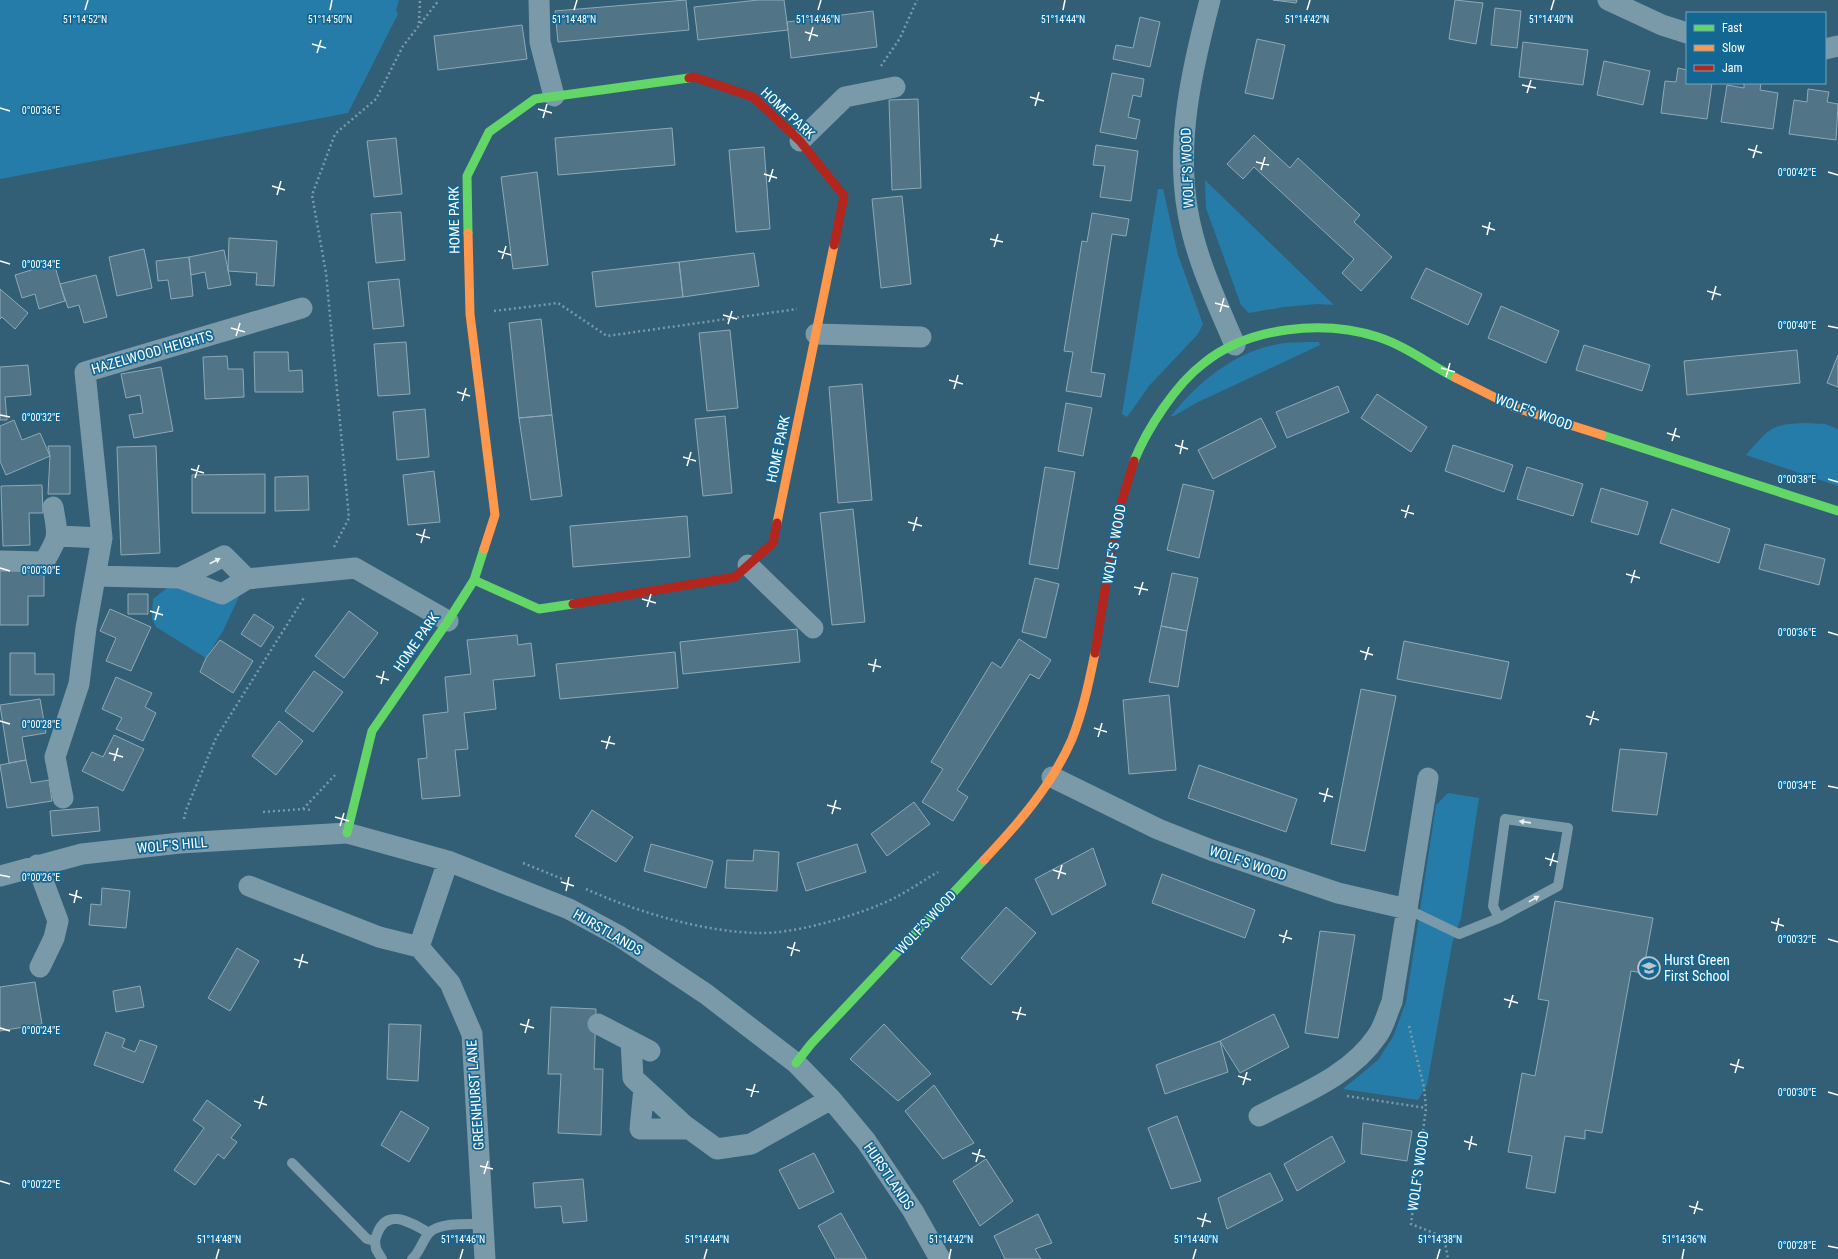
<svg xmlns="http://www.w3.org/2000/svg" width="1838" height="1259" font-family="'Roboto Condensed',sans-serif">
	<rect width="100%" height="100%" fill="#325f76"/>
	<path fill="#267ca8" d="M0 0H399L396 10 398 14 348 113 0 179Z
		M1205 180 1334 305 1317 304 1284 307 1249 313 1241 305 1206 208Z
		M1158 189H1163L1178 255 1203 324 1198 334 1149 386 1127 417 1122 414Z
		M1319 342 1320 345 1196 403 1174 416H1171C1200 380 1238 349 1285 343 1296 342 1308 342 1319 342Z
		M1804 423 1825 424 1838 429V486L1746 455C1768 431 1769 424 1804 423Z
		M180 578 222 594 247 579 223 631 206 658 156 627 152 619 153 599Z
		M1448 793 1479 798 1461 918 1452 944 1427 1085 1418 1100 1343 1089 1378 1060 1393 1037 1406 1002 1436 805Z"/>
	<path fill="#517487" stroke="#8fa9b7" d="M686 0 689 30 558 42 555 11Z
		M758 0H784L788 30 698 40 694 7Z
		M1273 0H1297L1296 3Z
		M1455 0 1483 3 1476 44 1449 39Z
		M1495 8 1521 11 1517 48 1491 45Z
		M873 11 877 47 791 58 787 22Z
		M1140 17 1160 22 1150 67 1113 59 1116 45 1133 48Z
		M522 25 527 59 438 70 434 36Z
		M1257 39 1285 45 1273 99 1245 93Z
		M1523 42 1588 50 1583 85 1519 77Z
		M1604 61 1650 71 1643 105 1597 95Z
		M1678 68 1687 70V83H1712L1707 119 1661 113 1665 81 1676 82Z
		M1112 73 1144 79 1141 97 1133 95 1128 117 1140 120 1136 139 1100 132Z
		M1744 83H1761L1760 90 1778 93 1773 129 1721 122 1727 85 1744 88Z
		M1808 89 1829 92 1827 102 1838 104 1836 140 1789 134 1794 100 1807 102Z
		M918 99 921 188 892 190 889 100Z
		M672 128 675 165 558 175 555 138Z
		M1254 135 1290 168 1298 158 1360 215 1354 222 1392 257 1361 291 1342 273 1354 259 1254 167 1243 179 1227 164Z
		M396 138 402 194 374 197 367 141Z
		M1096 145 1138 151 1131 201 1100 197 1105 166 1093 165Z
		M764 147 770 229 736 232 729 150Z
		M537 172 548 265 513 269 501 177Z
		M902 196 911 284 881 288 872 199Z
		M401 212 405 260 376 263 371 214Z
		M1092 213 1129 219 1126 236 1112 234 1091 372 1105 374 1101 397 1066 391 1073 352 1064 351 1082 241 1087 242Z
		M229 238 277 241 274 286 256 285 257 273 228 271Z
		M144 249 152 288 117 296 109 257Z
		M224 250 231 285 208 289 205 272 191 275 189 257Z
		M754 253 759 286 683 297 679 262Z
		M189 257 193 296 171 299 168 280 158 281 156 261Z
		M679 262 683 297 596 307 592 272Z
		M54 263 65 301 39 309 35 294 22 298 15 275Z
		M1426 268 1482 294 1468 325 1411 298Z
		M96 275 107 317 84 323 79 305 68 308 60 284Z
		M399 279 404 326 373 329 368 282Z
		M0 289 28 313 15 329 2 317 0 319Z
		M1501 306 1559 331 1546 363 1488 338Z
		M541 319 552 415 519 418 509 323Z
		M730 330 738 408 707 411 699 333Z
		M406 342 410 394 378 396 374 344Z
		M1584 345 1650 365 1642 391 1576 370Z
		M1797 350 1800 383 1687 395 1684 361Z
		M254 352H288L289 371 302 370 303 392H255Z
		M1838 355V387L1827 383Z
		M227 356 228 369H243L244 397 205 399 203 357Z
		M28 365 31 395 5 397 7 420H0V367Z
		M161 367 173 431 134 438 129 415 143 413 140 395 126 398 121 374Z
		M862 384 872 500 838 503 829 387Z
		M1338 386 1349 412 1287 438 1276 412Z
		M1377 394 1427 427 1411 452 1361 418Z
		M1066 403 1092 408 1083 456 1058 451Z
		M425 409 429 457 397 460 393 412Z
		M552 415 562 496 531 500 519 418Z
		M725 416 732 493 703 496 695 419Z
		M1261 418 1276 447 1213 479 1198 450Z
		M14 420 22 440 40 433 50 456 6 475 0 461V426Z
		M1453 445 1513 465 1504 492 1445 471Z
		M48 446H70V494H48L50 456Z
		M156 446 160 553 121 555 117 447Z
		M1045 467 1075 472 1058 569 1029 564Z
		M1527 467 1583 484 1573 516 1517 499Z
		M434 471 440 522 408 525 403 475Z
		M265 474V513H192V475Z
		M308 476 309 510 275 511V477Z
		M1183 484 1214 491 1199 558 1167 550Z
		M42 485 43 513H29L30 545 3 546 1 486Z
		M1601 488 1648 502 1638 535 1591 522Z
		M853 509 865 622 832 625 820 513Z
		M1672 509 1730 529 1719 563 1660 543Z
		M687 516 690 557 573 567 570 526Z
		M1765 544 1825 559 1819 585 1759 569Z
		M0 561 44 562V596H28V625H0Z
		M1172 573 1198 578 1187 631 1161 626Z
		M1035 578 1059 584 1046 638 1022 632Z
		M128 594H148V614H128Z
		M110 609 151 627 131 671 106 661 116 638 100 631Z
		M349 611 378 633 344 678 315 656Z
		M254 614 274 627 261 647 241 634Z
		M1161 626 1187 631 1178 687 1149 682Z
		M797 629 800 662 683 674 680 642Z
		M517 635 518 645 531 643 535 676 493 680 496 709 464 713 468 749 455 750 460 796 422 799 418 759 427 758 423 715 448 712 445 677 471 674 467 640Z
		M1019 639 1051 660 1039 679 1030 674 957 790 968 797 953 821 922 802 943 769 931 762 992 662 1001 668Z
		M220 640 253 661 233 693 200 672 206 658Z
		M1404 641 1509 662 1501 699 1397 679Z
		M675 652 678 688 560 699 556 664Z
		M10 653H35V674H54V695H10Z
		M314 671 343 692 313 732 285 711Z
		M116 677 152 693 145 707 156 713 143 741 116 729 122 718 102 709Z
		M1361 689 1396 696 1365 851 1331 844Z
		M1169 695 1176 770 1129 774 1123 700Z
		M40 699 46 733 22 737 26 760 9 763 0 705Z
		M279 721 303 741 276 775 252 756Z
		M114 735 144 749 123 791 82 771 92 752 103 757Z
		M1620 749 1667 753 1657 815 1612 811Z
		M26 760 31 783 49 780 52 801 7 808 0 765Z
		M1199 765 1297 799 1286 832 1188 798Z
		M914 802 930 824 887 856 871 834Z
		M98 807 100 831 52 836 50 811Z
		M592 810 633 837 616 862 575 836Z
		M651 844 713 861 706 888 644 871Z
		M857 844 866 872 806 891 797 863Z
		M1093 848 1106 885 1052 915 1035 879Z
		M754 850 779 852 777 891 725 888 727 860 753 861Z
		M1162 874 1255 910 1245 938 1152 903Z
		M102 888 130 891 126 928 89 925 91 904 101 905Z
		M1555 901 1653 918 1643 973 1631 971 1602 1133 1585 1130V1139L1565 1136 1555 1193 1526 1188 1532 1156 1508 1152 1522 1073 1535 1076 1549 1001 1538 999Z
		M1006 907 1036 933 991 985 961 958Z
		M1320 931 1355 935 1338 1038 1305 1033Z
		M237 948 259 961 230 1011 208 998Z
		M35 982 42 1024 0 1031V987Z
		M140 986 144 1007 116 1012 113 991Z
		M551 1007 596 1009 594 1069H603L601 1135 558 1133 561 1074H548Z
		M1274 1014 1289 1047 1240 1073 1220 1041Z
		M389 1024 421 1025 418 1081 387 1079Z
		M884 1024 931 1074 898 1101 850 1059Z
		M106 1032 125 1039 122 1047 135 1052 140 1040 157 1046 143 1083 94 1065Z
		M1220 1041 1228 1072 1165 1094 1156 1065Z
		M934 1085 974 1143 943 1159 905 1111Z
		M207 1100 241 1125 231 1138 237 1142 224 1159 218 1154 195 1185 174 1170 204 1128 193 1120Z
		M401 1111 429 1128 409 1162 381 1145Z
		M1177 1116 1201 1181 1171 1189 1148 1128Z
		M1363 1123 1412 1131 1407 1161 1361 1154Z
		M1332 1136 1345 1162 1297 1191 1284 1164Z
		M814 1153 834 1192 799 1209 779 1170Z
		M986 1159 1013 1201 980 1226 953 1181Z
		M1270 1173 1283 1200 1227 1229 1218 1198Z
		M583 1179 587 1221 563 1223 561 1206 535 1208 533 1183Z
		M841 1213 867 1259H836L818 1226Z
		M1038 1214 1052 1243 1035 1249 1041 1259H1005L994 1236Z"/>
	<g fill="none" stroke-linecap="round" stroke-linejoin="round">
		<path stroke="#7a9aa9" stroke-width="2.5" stroke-dasharray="2 3" stroke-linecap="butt" d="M419 23 420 0
			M881 66 900 38 917 0
			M494 311 558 303 607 336 797 309
			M334 547 349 518 326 273 312 195 335 134 376 99 403 46 439 0
			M303 809 311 810
			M263 812 303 809 335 775
			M184 819 186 810 216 738 305 596
			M523 863 565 880
			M586 889C637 912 703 932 759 933 793 934 847 918 879 905 900 897 919 883 938 872
			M1409 1026 1424 1087 1426 1108 1411 1224 1444 1237 1448 1259
			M1347 1096 1426 1108"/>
		<path stroke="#7a9aa9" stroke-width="10" d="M1407 909 1459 934 1499 918 1558 886 1568 828 1505 819 1493 906 1499 918
			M292 1163 367 1239 375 1241 376 1249 382 1259
			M375 1241C383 1206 407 1220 429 1233
			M412 1259C420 1252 422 1241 429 1233 439 1222 469 1224 483 1224"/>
		<path stroke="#7a9aa9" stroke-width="21" d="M539 0 540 42 554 96
			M1210 0C1192 69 1175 142 1188 213 1196 259 1217 303 1235 345
			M1608 0 1662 25 1687 33
			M1825 49 1838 46
			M800 141 845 97 895 87
			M816 334 921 337
			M58 536 102 538
			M0 561 44 562C60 535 58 537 53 507
			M748 565 813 628
			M96 576 180 578 222 594 247 579 355 568 448 621
			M180 578 224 556 247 579
			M1052 777 1158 829 1211 850 1338 893 1407 909
			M63 798 55 757 79 684 86 628 102 538 85 372 302 308
			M448 861 419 947 450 983 472 1034 485 1259
			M37 865 58 921 54 938 40 967
			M0 876 82 854 180 843 347 833 448 861 569 909 619 936 706 994 796 1063 831 1099 866 1141 913 1211 940 1259
			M249 886 379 937 419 947
			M598 1024 650 1051
			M631 1041 633 1078 684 1125 717 1149 751 1144 831 1099
			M644 1088 640 1129H688
			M1259 1116C1301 1094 1350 1076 1377 1036 1384 1027 1387 1013 1392 1002L1428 778"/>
		<path stroke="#63d668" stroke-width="9" d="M468 233 467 176 489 132 535 99 689 78
			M1602 435 1838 511
			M1134 461C1147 429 1176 384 1204 363 1250 326 1324 320 1378 337 1406 346 1430 365 1456 378
			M474 580 539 609 573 604
			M347 833 372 731 448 621 474 580 484 549
			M796 1063 811 1044 984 860"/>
		<path stroke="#ff974d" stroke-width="9" d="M468 233 470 314 495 515 484 549
			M1456 378 1516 408 1602 435
			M777 523 834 245
			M984 860C1018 824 1052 785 1072 739 1083 711 1089 682 1095 653"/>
		<path stroke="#b3261e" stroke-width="9" d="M689 78 694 77 753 97 800 141 844 196 834 245
			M573 604 735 577 773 543 777 523
			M1095 653 1111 551 1121 504 1134 461"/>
	</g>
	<defs><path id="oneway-solid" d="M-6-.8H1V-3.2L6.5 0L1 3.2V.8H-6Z"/></defs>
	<g fill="#ebf0f2">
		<use href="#oneway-solid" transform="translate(215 561) rotate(-27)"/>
		<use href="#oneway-solid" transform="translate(1525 822) rotate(-172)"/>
		<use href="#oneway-solid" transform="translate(1534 899) rotate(-29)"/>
	</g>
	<path fill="none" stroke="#fff" stroke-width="1.5" d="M85 10 88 0M330 10 332 0M574 10 577 0M818 10 821 0M1063 10 1065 0M1307 10 1310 0M1551 10 1554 0M805 32 818 36M809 41 813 27M312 44 326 48M317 53 321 40M1522 85 1536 88M1527 93 1531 80M1030 97 1044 101M1035 106 1039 92M0 108 10 111M538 109 552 113M543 118 547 104M1748 149 1762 153M1753 158 1757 145M1256 162 1269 165M1261 170 1265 157M1828 172 1838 175M764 174 777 178M769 182 773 169M272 186 285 190M277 195 281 181M1482 226 1495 230M1487 235 1490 222M990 239 1003 242M994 247 998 234M498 251 511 255M502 259 506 246M0 261 10 264M1707 291 1721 295M1712 300 1716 286M1215 303 1229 307M1220 312 1224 298M723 315 737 319M728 324 732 311M1828 326 1838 328M231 328 245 332M236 336 240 323M1441 368 1455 372M1446 377 1450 363M949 380 963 384M954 389 958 375M457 392 470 396M462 401 466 388M0 415 10 417M1667 433 1680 437M1672 441 1676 428M1175 445 1188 449M1180 454 1183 440M683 457 696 461M687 466 691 452M191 469 204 473M195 478 199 465M1828 479 1838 482M1401 510 1414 514M1405 518 1409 505M908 522 922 526M913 531 917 517M416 534 430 538M421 543 425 529M0 568 10 571M1626 574 1640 578M1631 583 1635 570M1134 587 1148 590M1139 595 1143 582M642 599 656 603M647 607 651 594M150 611 163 615M155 620 159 606M1828 632 1838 635M1360 651 1373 655M1365 660 1369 647M868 664 881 667M873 672 876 659M376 676 389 680M381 684 384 671M1586 716 1599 720M0 721 10 724M1590 725 1594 711M1094 728 1107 732M1098 737 1102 723M601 741 615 744M606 749 610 736M109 753 123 757M114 761 118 748M1828 786 1838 788M1319 793 1333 797M1324 802 1328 788M827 805 841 809M832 814 836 800M335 817 349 821M340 826 344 813M1545 858 1558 862M1550 866 1554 853M1053 870 1066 874M0 875 10 877M1058 879 1062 865M561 882 574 886M566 891 569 877M69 894 82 898M74 903 77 890M1771 922 1784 926M1776 931 1779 918M1279 935 1292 939M1828 939 1838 942M1283 943 1287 930M787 947 800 951M791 956 795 942M294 959 308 963M299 968 303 954M1504 999 1518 1003M1509 1008 1513 995M1012 1012 1026 1015M1017 1020 1021 1007M520 1024 534 1028M0 1028 10 1031M525 1033 529 1019M1730 1064 1744 1068M1735 1073 1739 1059M1238 1076 1251 1080M1243 1085 1247 1072M746 1089 759 1092M1828 1092 1838 1095M751 1097 755 1084M254 1101 267 1105M259 1109 263 1096M1464 1141 1477 1145M1469 1150 1472 1136M972 1153 985 1157M976 1162 980 1149M480 1166 493 1169M484 1174 488 1161M0 1181 10 1184M1689 1206 1703 1210M1694 1214 1698 1201M1197 1218 1211 1222M1202 1227 1206 1213M1828 1246 1838 1248M216 1259 219 1249M460 1259 463 1249M704 1259 707 1249M949 1259 951 1249M1193 1259 1196 1249M1437 1259 1440 1249M1682 1259 1684 1249"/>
	<defs>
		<g id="school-ring" transform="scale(1.15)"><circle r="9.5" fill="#156793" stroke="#b7c7cf" stroke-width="1.5"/><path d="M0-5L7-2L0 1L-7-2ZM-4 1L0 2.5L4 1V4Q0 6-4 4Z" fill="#b7c7cf"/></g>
	</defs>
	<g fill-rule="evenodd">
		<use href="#school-ring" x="1649" y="968"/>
	</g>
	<g text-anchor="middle" stroke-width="3.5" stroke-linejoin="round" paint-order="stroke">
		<g font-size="14" fill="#fff" stroke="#156793">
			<text transform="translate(788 113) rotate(43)" y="5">HOME PARK</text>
			<text transform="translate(1187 168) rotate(-92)" y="5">WOLF'S WOOD</text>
			<text transform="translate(454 220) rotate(-91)" y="5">HOME PARK</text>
			<text transform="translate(152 352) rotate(-16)" y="5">HAZELWOOD HEIGHTS</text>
			<text transform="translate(1534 412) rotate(20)" y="5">WOLF'S WOOD</text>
			<text transform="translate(778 449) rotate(-78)" y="5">HOME PARK</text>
			<text transform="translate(1114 544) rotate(-80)" y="5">WOLF'S WOOD</text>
			<text transform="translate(416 642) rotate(-55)" y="5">HOME PARK</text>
			<text transform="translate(172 845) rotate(-5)" y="5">WOLF'S HILL</text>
			<text transform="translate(1248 863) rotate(19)" y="5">WOLF'S WOOD</text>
			<text transform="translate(926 922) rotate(-47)" y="5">WOLF'S WOOD</text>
			<text transform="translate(608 932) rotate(30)" y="5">HURSTLANDS</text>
			<text transform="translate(475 1095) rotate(-94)" y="5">GREENHURST LANE</text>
			<text transform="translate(1418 1171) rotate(-82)" y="5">WOLF'S WOOD</text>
			<text transform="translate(889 1176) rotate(56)" y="5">HURSTLANDS</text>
		</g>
		<g font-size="14" fill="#fff" stroke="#156793" text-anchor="start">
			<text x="1664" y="965">Hurst Green<tspan x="1664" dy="16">First School</tspan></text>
		</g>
	</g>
	<g font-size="10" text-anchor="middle" fill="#fff" stroke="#156793" stroke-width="3.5" stroke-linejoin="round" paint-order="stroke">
		<text x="85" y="23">51°14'52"N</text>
		<text x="330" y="23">51°14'50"N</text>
		<text x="574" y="23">51°14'48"N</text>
		<text x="818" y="23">51°14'46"N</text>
		<text x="1063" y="23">51°14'44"N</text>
		<text x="1307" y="23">51°14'42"N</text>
		<text x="1551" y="23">51°14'40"N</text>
		<text x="41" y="114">0°00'36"E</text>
		<text x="1797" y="176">0°00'42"E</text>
		<text x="41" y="268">0°00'34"E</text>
		<text x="1797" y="329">0°00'40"E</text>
		<text x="41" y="421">0°00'32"E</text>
		<text x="1797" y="483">0°00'38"E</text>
		<text x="41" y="574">0°00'30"E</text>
		<text x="1797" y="636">0°00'36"E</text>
		<text x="41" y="728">0°00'28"E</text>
		<text x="1797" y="789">0°00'34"E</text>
		<text x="41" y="881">0°00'26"E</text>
		<text x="1797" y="943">0°00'32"E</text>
		<text x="41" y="1034">0°00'24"E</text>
		<text x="1797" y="1096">0°00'30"E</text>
		<text x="41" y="1188">0°00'22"E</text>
		<text x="219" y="1243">51°14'48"N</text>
		<text x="463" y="1243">51°14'46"N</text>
		<text x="707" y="1243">51°14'44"N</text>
		<text x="951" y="1243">51°14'42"N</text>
		<text x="1196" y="1243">51°14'40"N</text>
		<text x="1440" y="1243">51°14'38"N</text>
		<text x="1684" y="1243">51°14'36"N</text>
		<text x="1797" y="1249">0°00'28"E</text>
	</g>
	<rect x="1686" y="12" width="140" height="72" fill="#156793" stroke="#73a4be"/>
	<rect x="1694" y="25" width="20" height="6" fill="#63d668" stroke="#73a4be"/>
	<text x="1722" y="32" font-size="12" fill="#ffffff">Fast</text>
	<rect x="1694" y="45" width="20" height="6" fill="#ff974d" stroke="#73a4be"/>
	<text x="1722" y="52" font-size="12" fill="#ffffff">Slow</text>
	<rect x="1694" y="65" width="20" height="6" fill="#b3261e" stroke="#73a4be"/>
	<text x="1722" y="72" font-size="12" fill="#ffffff">Jam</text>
</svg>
